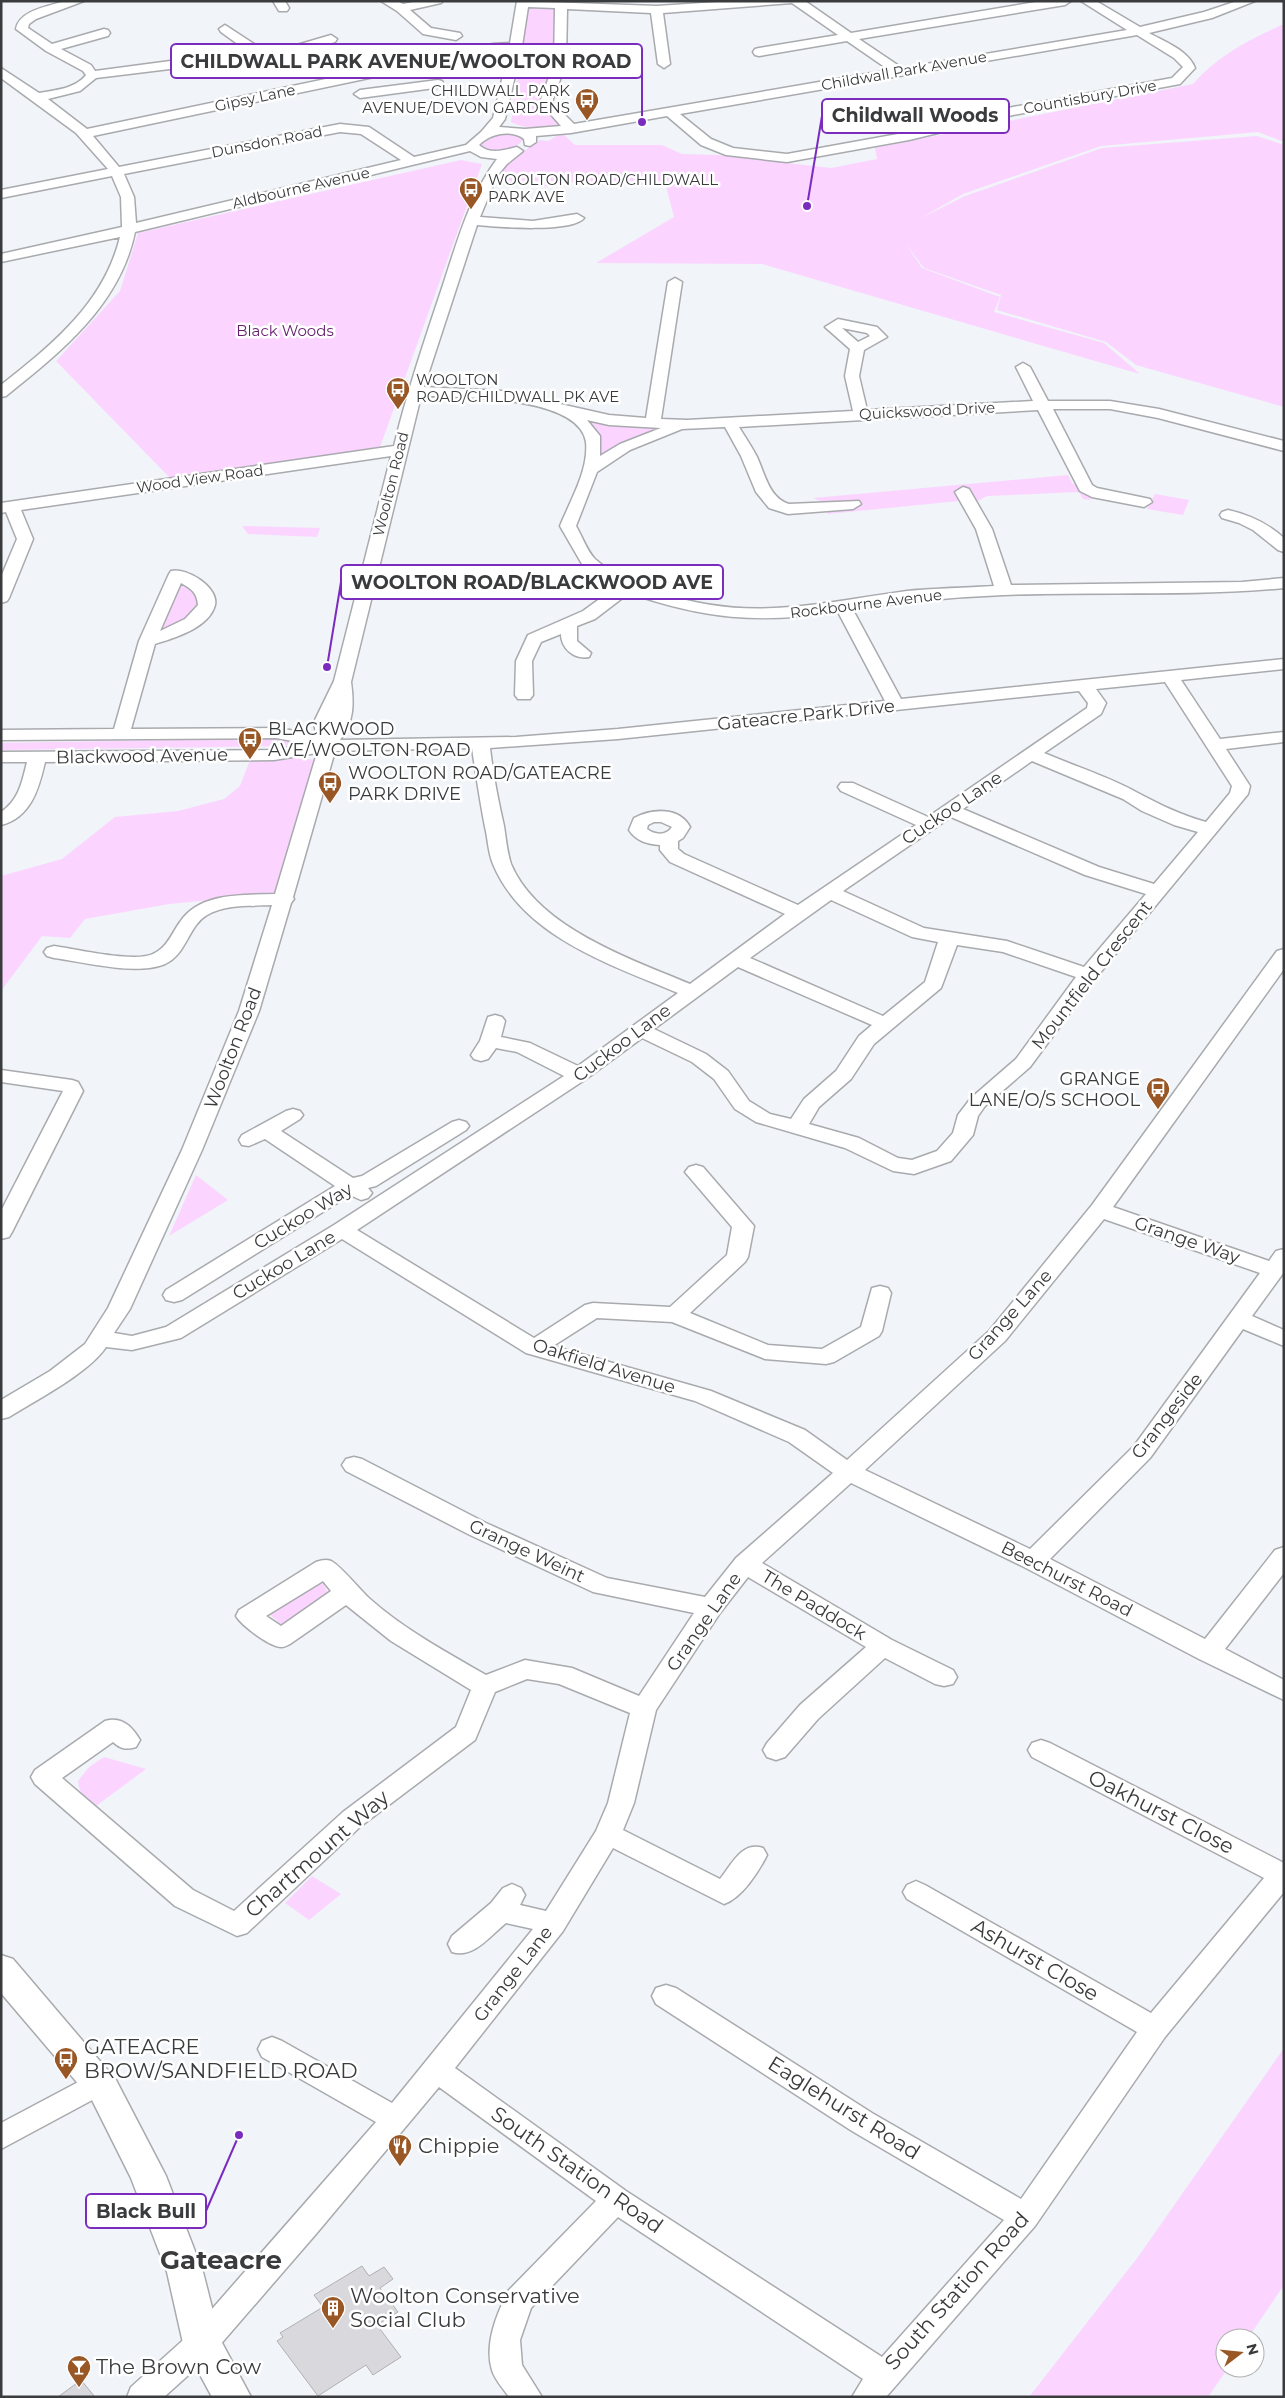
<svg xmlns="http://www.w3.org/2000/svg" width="1285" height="2398" font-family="Montserrat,sans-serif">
	<rect width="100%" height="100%" fill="#f1f4f8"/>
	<path fill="#fbd5ff" d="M527 8 555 9C559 42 551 71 541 102L560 124C542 127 527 131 511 122Z
		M1284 24V142L1258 132 1101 146 963 194 919 219 965 196 1102 148 1257 136 1284 145V407L1136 365 1106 342 997 310 1001 295 924 268 905 243 922 268 1000 297 994 312 1104 343 1140 374 762 264 596 263 674 217 666 186 567 182C547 190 519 187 498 180L505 164 540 140 548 141 562 133 575 145H662L682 154 718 155 831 168 877 159 875 148 1193 84C1217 56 1250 39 1284 24Z
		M500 134 516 135 523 140C513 152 495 155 482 148V143Z
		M461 160 482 164 380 447 170 478 56 361 120 291 138 233Z
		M571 416 683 426 630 444 591 468 587 439Z
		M1068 475 1072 483 1093 494 1090 500 1083 499 1079 492 987 496 978 501H959L828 514 820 501 813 498Z
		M1155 494 1189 500 1183 515 1147 509Z
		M242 526 320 528 317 537 248 534Z
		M179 577 193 588 201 602 195 615 152 638Z
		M287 738 297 741V744L284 746 1 750V743Z
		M274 755 317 760 286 893 169 904 85 919 70 938 42 936 1 991V876L62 859 115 817 178 811 224 799 240 786 250 760Z
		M196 1175 228 1200 169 1236Z
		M321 1577 329 1596 284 1627 267 1612Z
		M104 1757 146 1769 96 1806C86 1799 79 1794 78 1781L89 1767Z
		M312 1876 341 1894 309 1920 285 1903Z
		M1284 2048V2285L1248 2338H1225V2368H1228L1208 2397H1029L1138 2257Z"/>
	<path fill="#d9d8dd" stroke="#b0b0b4" d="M362 2266 369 2276 384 2267 393 2279 380 2288 398 2312 377 2325 401 2357 373 2375 366 2365 318 2396 277 2341 283 2337 280 2333 323 2307 314 2295Z
		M81 2380 95 2397H58Z"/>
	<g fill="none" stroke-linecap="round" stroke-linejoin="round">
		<g stroke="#a8aaae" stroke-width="3">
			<path id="minor" d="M65 1H84L36 19 29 24 28 28 52 44 104 29 108 30 110 33 108 36 61 49 91 65 95 71 178 60 233 59 249 54 250 53 221 32 219 29 225 25 260 48 290 47 331 35 337 39 335 42 291 55 261 56 258 60 234 67 178 68 96 78 80 91 48 99 87 129 493 44 510 43 517 1 657 6 733 1H805L851 33 1042 1H1071L1065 5 859 39 902 68 1127 30 1081 1H1096L1140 27 1204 12 1237 1H1255L1212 18 1149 33C1165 42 1188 50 1195 68L1180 84 1013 115 909 140 787 162 726 155 701 145 667 116 571 133 536 136V142L530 146 525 145 524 139C511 129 490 134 479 145 490 155 504 150 517 147L523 151 507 164 497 176 480 217 533 221 577 214 584 218C572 233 497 227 477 225L424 387 502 391 609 415 646 418 668 282 675 278 682 282 661 419 687 420 853 411 845 376 850 349 825 327 838 319 877 327 887 337 864 350 859 376 867 410 1033 401 1016 367 1023 363 1030 367 1048 401H1110L1159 409 1284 441V451L1158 418 1110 409H1053L1092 485 1097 488 1150 499 1152 502 1144 507 1092 497 1080 491 1038 410 739 427C745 437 752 447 757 457 765 474 769 498 789 504L859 501 861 504 853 509 788 514 769 508 756 492 741 456 725 427 682 429 630 450 597 472 576 526C582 536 587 551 595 559 613 575 637 585 659 592 748 623 818 603 907 591 936 588 965 588 994 586L976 529 955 492 963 487 969 489 992 529 1011 585 1242 582 1284 578V588C1191 597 1097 591 1004 595 953 597 903 602 853 610L901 699 1284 659V669L1181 680 1220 739 1284 732V742L1226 749 1250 786 1248 794 1095 979 1030 1067 985 1106 978 1116 973 1135 951 1161 914 1174 893 1171 845 1148 756 1122 735 1109 714 1079 692 1062 642 1038 586 1079 357 1230 534 1338 585 1305 593 1303 670 1307 727 1255 732 1227 685 1172 689 1167 696 1165 703 1167 754 1226 748 1257 745 1262 690 1313 768 1345 822 1349 861 1327 872 1288 880 1286 888 1288 891 1293 882 1331 879 1336 834 1362 826 1364 765 1359 672 1322 597 1318 553 1346 711 1391 805 1430 847 1460 989 1331 1092 1205 1277 951 1284 949V969L1113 1207 1269 1261 1276 1251 1284 1249V1272L1252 1316 1284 1330V1346L1243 1329 1150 1458 1050 1559 1205 1639 1275 1550 1284 1547V1573L1225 1649 1284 1680V1700L1199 1659 1024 1567 851 1483 762 1563 892 1640 953 1670 957 1677 953 1684 944 1686 935 1684 885 1658 818 1719 785 1757 776 1760 767 1757 763 1750 767 1743 800 1705 866 1647 748 1577 720 1613 656 1710 634 1803 623 1830 720 1879C732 1864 742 1841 763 1848L767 1855C759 1871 742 1898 724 1904L613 1848 563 1931 455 2068 626 2191 882 2357 1004 2220 852 2131 656 2004 652 1996 656 1988 666 1985 676 1988 872 2113 1021 2199 1137 2032 907 1899 903 1892 907 1885 916 1881 925 1885 1151 2013 1264 1878 1032 1757 1028 1750 1032 1743 1041 1740 1050 1743 1284 1863V1892L1165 2037 1035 2226 886 2397H852L863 2379 618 2217 531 2308 520 2340 522 2365 542 2397H509C503 2388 495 2380 492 2370 484 2344 497 2314 508 2291L596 2201 439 2087 316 2234 213 2353 164 2397H127L131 2387 191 2333 376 2122 262 2057 258 2049 262 2041 272 2037 282 2041 392 2103 533 1929 506 1923C490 1936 473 1959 452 1952L448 1944 452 1936 491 1903 503 1888 512 1884 521 1888 525 1895 520 1905 546 1911 596 1831 608 1803 630 1713 559 1684 527 1679 495 1692 475 1740 361 1826 247 1933 237 1936 175 1906 35 1784 31 1777 35 1770 105 1721C121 1716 132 1726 140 1740L136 1747C126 1750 121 1749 113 1742L62 1778 193 1890 234 1911 343 1812 456 1727 471 1690 391 1641 346 1605 290 1644C287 1645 285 1647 282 1647 271 1648 241 1625 236 1616L239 1610 316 1562C322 1560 326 1559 331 1561 340 1565 361 1591 370 1599 405 1630 446 1652 486 1675L525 1660 572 1668 639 1696 694 1613 593 1592 470 1535 346 1471 342 1465 346 1459 354 1457 362 1459 486 1523 607 1578 705 1597 736 1558 833 1473 789 1442 695 1401 526 1353 342 1239 181 1338 132 1350 106 1347C89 1373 36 1400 9 1417L1 1419V1400L50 1371 85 1344 108 1308 182 1150 239 1011 272 905C252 906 225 904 207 915 188 926 187 954 165 964 135 976 85 962 54 958L47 956 44 952 47 948 54 946C76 949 134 963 153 954 167 948 172 933 180 922 200 892 243 895 275 894L317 753 274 760 45 762C39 788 31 818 1 825V812C19 800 22 782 27 762H1V752L274 750 308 744 276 738 1 740V730L114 729 139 641 169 574 171 571C186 567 219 587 215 605 209 628 174 638 155 644L131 729 276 728 316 734 314 722 334 681 391 456 21 510 33 539 9 598 7 601 1 603V577L17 539 6 512 1 513V503L394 446C407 392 425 339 443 285 457 242 470 195 497 159L481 157 470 151 135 232C120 305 61 352 6 396L1 397V385C53 344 104 303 120 237L1 262V254L122 227 121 197 112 176 1 198V190L108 169 76 133 1 78V68L39 93C55 90 75 89 86 75L83 71 46 51 16 29C19 10 50 6 65 1ZM792 3 838 35 759 48 755 49 753 52 755 55 759 56 847 41 889 70 574 124 552 102 566 63 567 9 651 13 658 64 664 68 670 64 663 13ZM528 7 555 8 554 63 540 102 561 126 525 129 499 127 505 119 522 46ZM1137 35 1174 58 1183 67 1172 78 1013 107 909 132 787 154 733 148 711 139 680 114ZM509 50 493 118 481 132 466 145 414 157 369 127 340 124 119 167 93 136 493 52ZM340 132 361 134 401 160 136 223 134 197 124 174ZM842 328 867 333 870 336 858 342ZM421 396C457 397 579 395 586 442 589 470 570 501 560 526L582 564 616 587 583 611 528 635 516 661 515 695 518 699H530L533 695 532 661 541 642 561 634C561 648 574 660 589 657L591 653 577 641V626L595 619 629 593C705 619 758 624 838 612L885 701 618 729 516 737 340 740C354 722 354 704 351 682ZM587 420 609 425 661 428 620 444 600 456V436ZM181 583C192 589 197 593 198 605L185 619 160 631ZM1165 682 1232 786 1230 793 1206 822C1180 815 1159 804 1136 792 1107 776 1074 766 1044 753L1101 714 1106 703 1096 689ZM1079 691 1088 703 1087 708 928 817 853 783H841L838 787 841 791 916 825 798 905 684 854 678 849V841L683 838 690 827C679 806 651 809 634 818L629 830C636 841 647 844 660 845V850L670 862 785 914 690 984C631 959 538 928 511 864 507 852 506 839 504 826 498 800 493 774 490 748L618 739ZM472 748C476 775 480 801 485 827 488 839 488 852 493 864 523 937 612 965 678 993L578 1066 530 1043 501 1037 505 1021 502 1017 495 1015 488 1017 480 1041 471 1055 474 1059 481 1061 488 1059 496 1048 517 1052 564 1076 334 1225 166 1327 132 1336 114 1333 130 1309 202 1150 259 1011 291 903 294 899 293 897 335 751ZM1032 761 1123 799 1142 811 1174 825 1198 832 1154 884 1099 867 963 809ZM951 817 1085 875 1146 894 1084 967 1007 941 924 928 843 891ZM654 822H661L672 827C666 836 655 835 647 829L648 825ZM831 900 912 937 938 942 925 982 883 1016 750 958ZM957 945 1003 952 1076 977 1016 1059 971 1098 958 1115 953 1133 937 1151 912 1160 898 1158 859 1138 809 1124 819 1107 851 1079 874 1044 941 988ZM738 967 872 1025 859 1036 836 1071 804 1099 791 1119 770 1114 749 1101 728 1071 706 1054 654 1029ZM1104 1219 1260 1273 1134 1446 1030 1549 865 1470 1005 1341ZM323 1581 331 1591 281 1626 266 1616Z
				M273 1H285L289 8 287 11H279Z
				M381 1H397L403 4 418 1H443L441 3 410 10 431 28 460 33 462 36 456 40 423 34 397 11Z
				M438 80 442 81 444 84 442 87 360 98 354 94 360 90Z
				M1228 510C1250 515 1267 523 1284 538V552L1278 550 1253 530 1239 523 1222 518 1220 515 1222 512Z
				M1 1070 72 1080 78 1082 83 1091 12 1232 9 1237 1 1239V1211L63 1091 1 1082Z
				M293 1109 300 1111 303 1115 300 1119 281 1131 353 1178 362 1176 452 1122 459 1120 466 1122 469 1126 466 1130 376 1186 368 1188 372 1193 368 1198 361 1200 350 1195 182 1300 174 1302 166 1300 163 1295 166 1290 335 1186 265 1139 249 1146 242 1145 239 1140 242 1135 286 1111Z
				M99 2071 109 2075 113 2083 109 2091 1 2149V2123Z"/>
		</g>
		<g stroke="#a8aaae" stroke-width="3">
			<path id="major" d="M1 1955 13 1959 116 2080 166 2176 203 2272 220 2339 251 2397H212L183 2343 167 2272 131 2178 92 2100 1 1993Z"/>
		</g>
		<use href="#minor" fill="#fff" fill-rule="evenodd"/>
		<use href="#major" fill="#fff" fill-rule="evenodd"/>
	</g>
	<defs>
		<g id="bus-pin" transform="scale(1.25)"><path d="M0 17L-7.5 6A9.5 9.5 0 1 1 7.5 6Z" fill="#995725" stroke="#fff"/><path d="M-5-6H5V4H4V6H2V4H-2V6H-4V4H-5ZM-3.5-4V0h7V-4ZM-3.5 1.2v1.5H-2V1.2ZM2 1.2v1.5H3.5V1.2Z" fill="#fff"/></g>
		<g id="restaurant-pin" transform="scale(1.25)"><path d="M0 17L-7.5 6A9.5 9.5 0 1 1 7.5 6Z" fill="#995725" stroke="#fff"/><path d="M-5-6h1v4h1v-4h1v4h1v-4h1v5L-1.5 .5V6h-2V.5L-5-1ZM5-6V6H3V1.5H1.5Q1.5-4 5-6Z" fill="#fff"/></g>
		<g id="building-pin" transform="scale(1.25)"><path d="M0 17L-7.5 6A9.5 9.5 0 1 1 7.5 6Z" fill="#995725" stroke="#fff"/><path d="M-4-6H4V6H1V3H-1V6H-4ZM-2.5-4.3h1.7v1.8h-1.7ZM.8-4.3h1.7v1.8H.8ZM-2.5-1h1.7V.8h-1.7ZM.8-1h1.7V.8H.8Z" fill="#fff"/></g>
		<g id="bar-pin" transform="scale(1.25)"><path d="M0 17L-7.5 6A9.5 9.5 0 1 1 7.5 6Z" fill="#995725" stroke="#fff"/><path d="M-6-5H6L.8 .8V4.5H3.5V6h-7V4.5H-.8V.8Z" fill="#fff"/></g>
	</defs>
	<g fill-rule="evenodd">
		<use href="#bus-pin" x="587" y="100"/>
		<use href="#bus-pin" x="471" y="189"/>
		<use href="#bus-pin" x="398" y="389"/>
		<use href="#bus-pin" x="250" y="739"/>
		<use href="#bus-pin" x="330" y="783"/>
		<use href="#bus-pin" x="1158" y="1089"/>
		<use href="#bus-pin" x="66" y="2059"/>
		<use href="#restaurant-pin" x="400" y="2146"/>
		<use href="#building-pin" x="333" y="2308"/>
		<use href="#bar-pin" x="79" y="2367"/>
	</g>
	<g text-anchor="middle" stroke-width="5" stroke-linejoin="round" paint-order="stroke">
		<g font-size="15" fill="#3a3b3d" stroke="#fff">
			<text transform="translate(904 71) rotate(-10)" y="5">Childwall Park Avenue</text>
			<text transform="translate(1090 97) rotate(-10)" y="5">Countisbury Drive</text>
			<text transform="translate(255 98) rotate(-12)" y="5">Gipsy Lane</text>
			<text transform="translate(267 142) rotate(-11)" y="5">Dunsdon Road</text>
			<text transform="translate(301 188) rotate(-13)" y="5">Aldbourne Avenue</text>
			<text transform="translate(927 411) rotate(-3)" y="5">Quickswood Drive</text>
			<text transform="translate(200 479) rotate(-8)" y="5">Wood View Road</text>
			<text transform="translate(391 484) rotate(-76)" y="5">Woolton Road</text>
			<text transform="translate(866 604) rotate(-7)" y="5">Rockbourne Avenue</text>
		</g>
		<g font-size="15" fill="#3a3b3d" stroke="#fff" text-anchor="start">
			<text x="570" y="96" text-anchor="end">CHILDWALL PARK<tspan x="570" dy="17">AVENUE/DEVON GARDENS</tspan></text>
			<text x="488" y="185">WOOLTON ROAD/CHILDWALL<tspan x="488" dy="17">PARK AVE</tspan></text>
			<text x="416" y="385">WOOLTON<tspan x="416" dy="17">ROAD/CHILDWALL PK AVE</tspan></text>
		</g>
		<g font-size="15" fill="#641e6c" stroke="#fff">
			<text x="285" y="336">Black Woods</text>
		</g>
		<g font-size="18" fill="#3a3b3d" stroke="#fff">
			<text transform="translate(806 715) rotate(-6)" y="6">Gateacre Park Drive</text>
			<text transform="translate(142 756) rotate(-1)" y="6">Blackwood Avenue</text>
			<text transform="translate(952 808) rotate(-34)" y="6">Cuckoo Lane</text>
			<text transform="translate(1092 975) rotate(-52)" y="6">Mountfield Crescent</text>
			<text transform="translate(622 1043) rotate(-37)" y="6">Cuckoo Lane</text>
			<text transform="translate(233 1048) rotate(-69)" y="6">Woolton Road</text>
			<text transform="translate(303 1216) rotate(-31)" y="6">Cuckoo Way</text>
			<text transform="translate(1187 1240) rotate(19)" y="6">Grange Way</text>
			<text transform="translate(284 1265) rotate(-31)" y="6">Cuckoo Lane</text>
			<text transform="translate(1010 1315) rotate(-48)" y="6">Grange Lane</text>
			<text transform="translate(604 1366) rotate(17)" y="6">Oakfield Avenue</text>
			<text transform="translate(1167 1416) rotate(-52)" y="6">Grangeside</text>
			<text transform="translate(527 1551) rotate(25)" y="6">Grange Weint</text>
			<text transform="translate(1067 1579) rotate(27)" y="6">Beechurst Road</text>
			<text transform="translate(814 1605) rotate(31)" y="6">The Paddock</text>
			<text transform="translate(704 1622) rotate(-55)" y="6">Grange Lane</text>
			<text transform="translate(513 1974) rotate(-52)" y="6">Grange Lane</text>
		</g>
		<g font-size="18" fill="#3a3b3d" stroke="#fff" text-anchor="start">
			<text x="268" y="735">BLACKWOOD<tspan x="268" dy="21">AVE/WOOLTON ROAD</tspan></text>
			<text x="348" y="779">WOOLTON ROAD/GATEACRE<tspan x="348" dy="21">PARK DRIVE</tspan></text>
			<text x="1140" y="1085" text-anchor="end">GRANGE<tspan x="1140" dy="21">LANE/O/S SCHOOL</tspan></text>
		</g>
		<g font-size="21" fill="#3a3b3d" stroke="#fff">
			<text transform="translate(1161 1812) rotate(27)" y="7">Oakhurst Close</text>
			<text transform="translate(317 1854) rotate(-41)" y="7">Chartmount Way</text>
			<text transform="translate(1035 1960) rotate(30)" y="7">Ashurst Close</text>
			<text transform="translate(844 2108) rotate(32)" y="7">Eaglehurst Road</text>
			<text transform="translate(577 2170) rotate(35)" y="7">South Station Road</text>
			<text transform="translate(957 2291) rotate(-48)" y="7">South Station Road</text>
		</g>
		<g font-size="21" fill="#3a3b3d" stroke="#fff" text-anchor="start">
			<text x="84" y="2054">GATEACRE<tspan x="84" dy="24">BROW/SANDFIELD ROAD</tspan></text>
			<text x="418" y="2153">Chippie</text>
			<text x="350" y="2303">Woolton Conservative<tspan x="350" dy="24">Social Club</tspan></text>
			<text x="96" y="2374">The Brown Cow</text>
		</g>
		<g font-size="26" font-weight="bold" fill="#3a3b3d" stroke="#fff">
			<text x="221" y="2269">Gateacre</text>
		</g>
	</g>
	<path fill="none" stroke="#7b2cbf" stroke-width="2" d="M642 122L642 61M807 206L822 116M327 667L341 582M239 2135L206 2211"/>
	<g fill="#7b2cbf" stroke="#fff" stroke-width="2">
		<circle cx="642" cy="122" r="5"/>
		<circle cx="807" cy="206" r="5"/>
		<circle cx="327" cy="667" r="5"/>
		<circle cx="239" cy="2135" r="5"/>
	</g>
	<g fill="#fff" stroke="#7b2cbf" stroke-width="2">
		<rect x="171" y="44" width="471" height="34" rx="5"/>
		<rect x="822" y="99" width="187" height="34" rx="5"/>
		<rect x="341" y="565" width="382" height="34" rx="5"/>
		<rect x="86" y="2194" width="120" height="34" rx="5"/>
	</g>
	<g font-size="19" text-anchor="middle" font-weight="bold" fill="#3a3b3d">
		<text x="406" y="68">CHILDWALL PARK AVENUE/WOOLTON ROAD</text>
		<text x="915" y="122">Childwall Woods</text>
		<text x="532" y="589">WOOLTON ROAD/BLACKWOOD AVE</text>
		<text x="146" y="2218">Black Bull</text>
	</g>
	<rect width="1285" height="2398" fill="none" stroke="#3a3b3d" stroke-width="5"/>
	<g transform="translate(1240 2353) rotate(74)"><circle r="24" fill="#ffffff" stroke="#b0b1b1"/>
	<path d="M0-4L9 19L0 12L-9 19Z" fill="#995725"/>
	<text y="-8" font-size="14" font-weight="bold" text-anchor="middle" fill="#3a3b3d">N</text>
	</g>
</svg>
